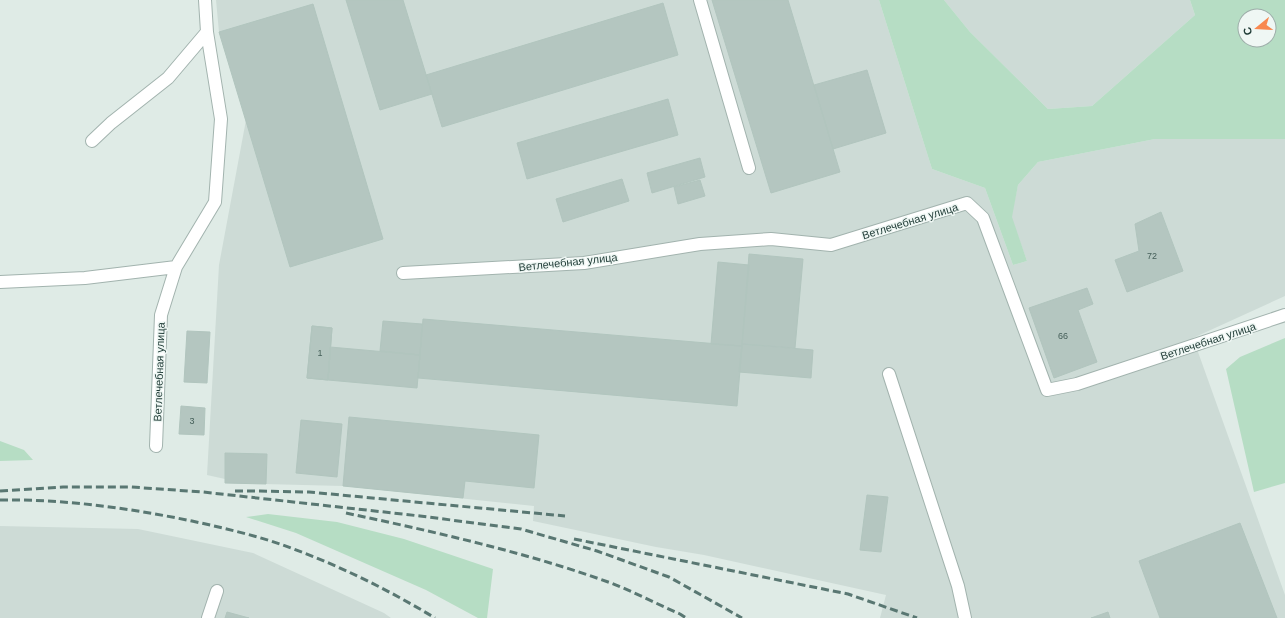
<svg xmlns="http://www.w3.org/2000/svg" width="1285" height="618" font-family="Arial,sans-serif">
	<rect width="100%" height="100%" fill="#dfebe6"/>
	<path fill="#cddbd6" d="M216 0H879L932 169 985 188 1013 265 1027 261 1011 217 1018 185 1038 162 1155 139H1285V296L1193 338 1285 595V618H880L886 595 704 555 656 547 533 521 534 506 343 486 225 483V479L207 475 219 265 246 120 219 32Z
		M944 0H1190L1195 15 1092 106 1048 109 970 32Z
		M0 526 138 529 253 553 384 613 391 618H0Z"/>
	<path fill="#b6ddc4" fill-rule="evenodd" d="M879 0H944L970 32 1048 109 1092 106 1195 15 1190 0H1285V139H1155L1038 162 1018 185 1012 217 1027 261 1013 265 985 188 932 169ZM1245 16H1269V40H1245Z
		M1285 338V483L1254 492 1226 369 1240 357Z
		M0 441 24 450 33 460 0 461Z
		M268 514 337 522 404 539 493 569 487 618H478L426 590 296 533 246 517Z"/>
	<path fill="#b4c6c0" stroke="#b1c5be" d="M346 0H403L432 94 380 110Z
		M712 0H788L840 172 771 193Z
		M663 3 678 55 442 127 426 75Z
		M313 4 383 239 290 267 219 32Z
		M867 70 886 133 833 149 814 85Z
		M668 99 678 135 527 179 517 143Z
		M700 158 705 177 652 193 647 173Z
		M622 179 629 201 563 222 556 199Z
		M700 180 705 196 678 204 674 187Z
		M1161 212 1183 271 1127 292 1115 260 1139 251 1135 224Z
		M749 254 803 259 795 348 742 344Z
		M718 262 749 265 742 346 711 344Z
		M1087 288 1093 304 1078 310 1097 362 1054 378 1029 308Z
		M423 319 742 346 737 406 418 378Z
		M383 321 422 324 420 355 380 351Z
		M312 326 332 328 328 380 307 378Z
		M312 326 332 328 328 380 307 378Z
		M187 331 210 332 207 383 184 382Z
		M742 344 813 350 811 378 739 372Z
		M330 347 420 355 417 388 328 380Z
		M181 406 205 408 204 435 179 434Z
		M349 417 539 435 534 488 465 481 463 498 343 486Z
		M301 420 342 424 337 477 296 473Z
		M225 453 267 454 266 484 225 483Z
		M867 495 888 497 881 552 860 550Z
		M1240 523 1277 618H1160L1139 561Z
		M227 612 249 618H225Z
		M1108 612 1110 618H1091Z"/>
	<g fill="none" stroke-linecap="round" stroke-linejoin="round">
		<g stroke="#a2b3ae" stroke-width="14">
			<path id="minor" d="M700 0 749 168
				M92 141 111 123 168 78 207 32
				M403 273 584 263 700 244 771 239 831 245 967 203 983 218 1047 390 1077 384 1285 315
				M0 282 85 278 176 267
				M889 374 958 586 965 618
				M156 446 161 315 176 267 215 202 221 119 207 32 205 0
				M208 618 217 591"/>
		</g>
		<use href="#minor" stroke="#fff" stroke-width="12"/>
		<path stroke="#597772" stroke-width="3" stroke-dasharray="8 4" stroke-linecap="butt" d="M0 491 63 487H131L203 492 420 516 521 529 597 551 669 577 742 618
			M235 491H260L309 492 565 516
			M0 500C65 499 128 508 192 521 219 527 245 533 271 541 328 560 384 587 435 618
			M346 513C435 532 525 552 611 583 634 592 657 604 680 614L686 618
			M574 539 848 594 917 618"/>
	</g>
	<g text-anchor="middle" stroke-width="3" stroke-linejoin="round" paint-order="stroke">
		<g font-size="9" fill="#445e58">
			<text x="1152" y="259">72</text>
			<text x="1063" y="339">66</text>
			<text x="320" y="356">1</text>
			<text x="192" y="424">3</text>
		</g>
		<g font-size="11" fill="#1f3b36" stroke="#eff7f4">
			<text transform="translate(910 221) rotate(-17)" y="4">Ветлечебная улица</text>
			<text transform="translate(568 262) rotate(-6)" y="4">Ветлечебная улица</text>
			<text transform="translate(1208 341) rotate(-18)" y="4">Ветлечебная улица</text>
			<text transform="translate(159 372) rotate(-88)" y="4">Ветлечебная улица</text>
		</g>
	</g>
	<g transform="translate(1257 28) rotate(252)"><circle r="19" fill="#eff7f4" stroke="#9caca8"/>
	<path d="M0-3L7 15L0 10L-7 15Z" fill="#f8884f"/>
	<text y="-6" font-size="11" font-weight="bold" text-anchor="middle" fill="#1f3b36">С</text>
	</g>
</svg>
